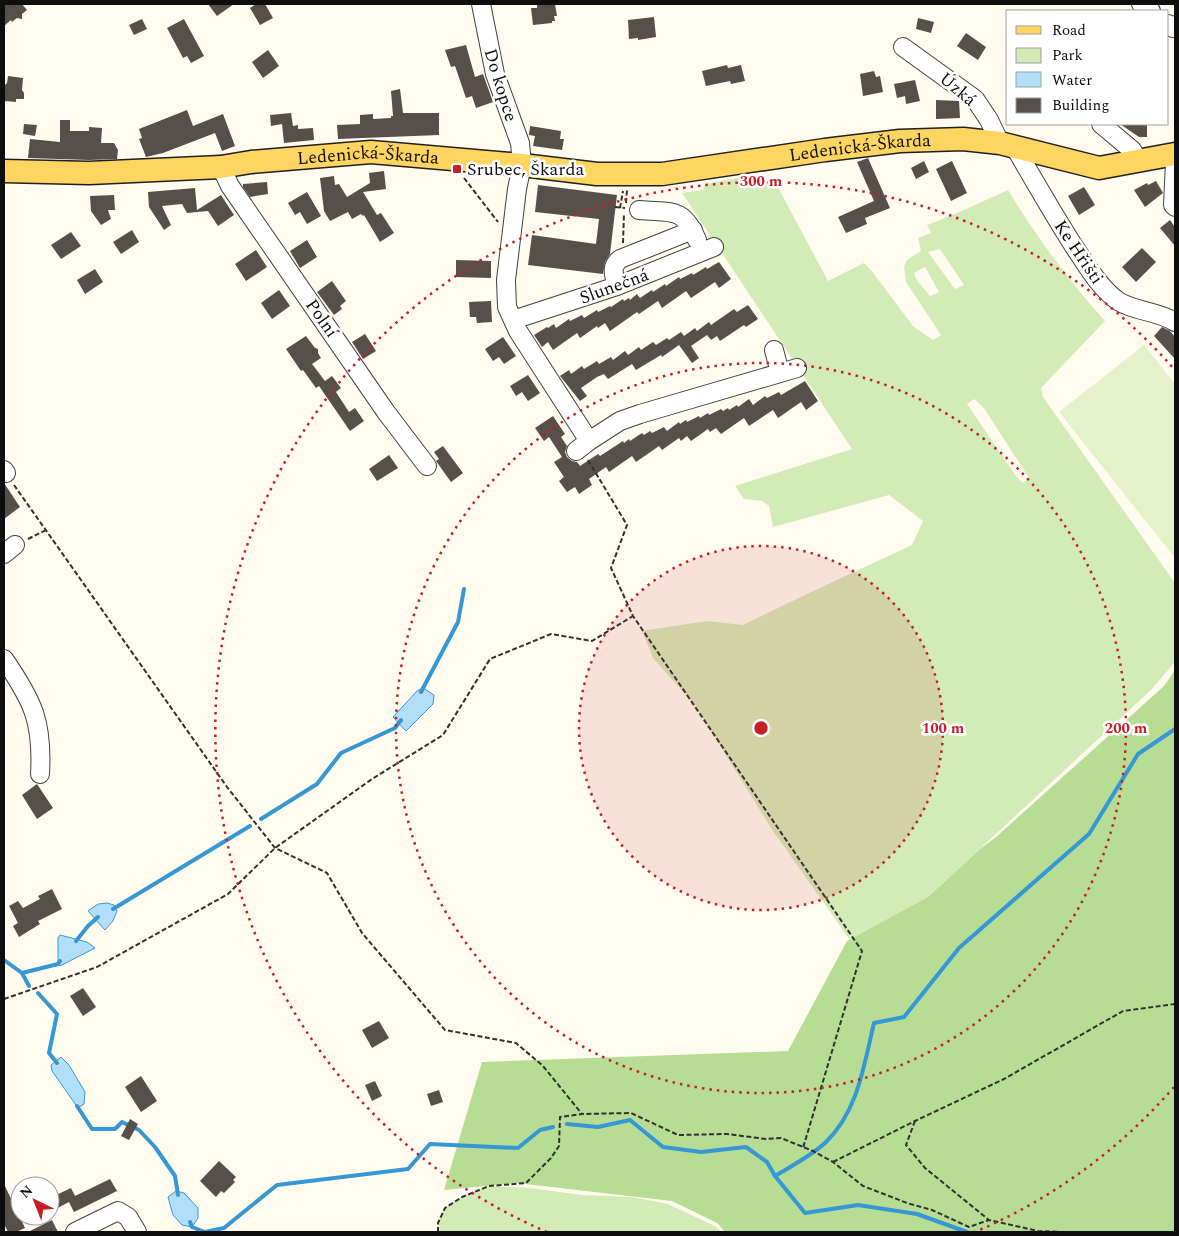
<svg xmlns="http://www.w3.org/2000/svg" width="1179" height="1236" font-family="Spectral,serif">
	<rect width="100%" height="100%" fill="#fffcef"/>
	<path fill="#d3ebb7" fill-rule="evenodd" d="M748 176 761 183 773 178 828 281 864 263 871 270 913 326 933 340 941 335 906 282 904 266 907 260 921 251 918 238 931 233 927 225 955 214 1008 190C1036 236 1069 281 1105 321L1041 388 1043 397 1175 583V662L1151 690 928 897 850 940 773 831 695 705 653 658 642 631 707 621 743 625 809 593 912 545 923 521 889 495 773 527 769 506 762 501 744 499 735 486 852 449 682 193 703 190 705 184ZM940 249 964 285 955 289 928 252ZM925 267 939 292 930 296 916 279 914 273ZM974 399 984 408 1029 478 1023 483 1016 476 967 404Z
		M489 1186 531 1188 582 1195 632 1197 668 1204 715 1226 722 1232H441L437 1223 445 1208 462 1197Z"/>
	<path fill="#b7dd95" d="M1175 670V1232H725L717 1223 672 1201 517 1183 444 1190 482 1062 788 1051 847 941 928 897 980 849 996 837 1164 686Z"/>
	<path fill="#e5f2c9" d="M1144 345 1175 384V558L1059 412Z"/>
	<path fill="#b1dff9" stroke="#3597d3" d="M423 688 434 695 433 704 406 731 393 717 417 691Z
		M107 903 114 905 117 911 113 921 105 930 88 911 98 904Z
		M60 935 87 942 95 948 60 966 58 964V938Z
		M61 1057 69 1065 85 1092 84 1104 78 1108 52 1071 51 1065Z
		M176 1191 184 1193 198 1208V1218L192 1227 182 1225 173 1215 168 1197Z"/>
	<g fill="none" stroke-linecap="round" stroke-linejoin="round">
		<path stroke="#3597d3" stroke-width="4" d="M421 692 458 622 464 589
			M261 819 317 784 341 753 395 728 401 720
			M113 909 250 826
			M76 941 88 926 98 917
			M4 960 22 973 29 986
			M22 973 58 964 60 961
			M38 993 57 1014 49 1053 57 1063
			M77 1106 92 1129H115L122 1122 139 1130 155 1147 175 1176 178 1195
			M567 1124 598 1127 630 1120 663 1147 701 1152 746 1147 767 1162 775 1176 805 1213 858 1205 917 1214 967 1232
			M775 1176C790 1167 814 1154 826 1142 858 1111 864 1065 874 1023L904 1017 959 948 1089 834 1138 754 1175 729
			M190 1222 192 1227 205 1232 224 1228 277 1185 408 1169 430 1144 518 1148 540 1130 553 1127"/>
	</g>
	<path fill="#574f4a" d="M4 4H22L27 10 22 14V19L17 18 12 22 11 20 4 26Z
		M208 4H234L217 16Z
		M256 4H265L273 18 260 25 250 8Z
		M555 4 557 16H554L555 21H552V23L533 25 531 8H537V5Z
		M654 17 656 37 638 40V38L629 39 628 20Z
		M918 18 934 22 931 33 916 29Z
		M142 19 147 29 134 35 129 25Z
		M184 19 204 56 191 63 187 56 183 58 167 28Z
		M966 33 986 47 978 60 957 46Z
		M466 45 475 77 483 74 493 102 476 108 472 96 466 98 455 66 451 67 445 50Z
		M268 50 279 66 263 78 252 62Z
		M727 65 728 68 741 65 745 81 731 84 730 81 706 86 702 71Z
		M874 71 876 77 880 76 883 92 863 96 860 74Z
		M8 76 23 78 22 90 24 93V99H16V102L4 101V86L7 83Z
		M915 80 920 101 906 104 905 96 897 98 894 84Z
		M400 89 403 113H439V135L338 139 337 125 360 124V115L373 114V119L391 118V116H393L391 91Z
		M936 100 959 101 960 118 936 119Z
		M187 110 193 126 223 114 235 146 222 151 215 133 163 153 146 157 139 139 142 138 139 129Z
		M291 113 293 126 298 125V129L313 128 314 140 284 143 282 124 271 126 270 115Z
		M60 120H70V131H89V127L102 128 101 143H114L118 150 117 159 89 160 28 158 30 139 60 142Z
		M24 124 37 125 35 136 23 134Z
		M1120 124H1147V137H1139Z
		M530 126 561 131 560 139H564L562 150 533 146 535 136 529 135Z
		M868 158 890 208 865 218 867 224 846 233 838 217 874 201 857 162Z
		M924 161 929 172 916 179 911 168Z
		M952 161 967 193 951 201 936 169Z
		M384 171 386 189 363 192 377 215 381 213 394 233 380 242 364 215 363 216 361 214 352 219 348 212 330 221 324 211 320 178 334 176 335 185 339 184 347 197 370 183 369 173Z
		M1156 181 1163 193 1145 207 1134 190 1147 183 1148 185Z
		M267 182 268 194 250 197 243 187V184Z
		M538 185 617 195 610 254 605 262 603 274 528 265 532 235 596 244 599 219 535 212Z
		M1084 187 1095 205 1079 215 1068 196Z
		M195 188 197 210 221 195 234 215 218 226 208 211 187 213 182 204 162 206 171 225 164 230 149 207 148 192Z
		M307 192 321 216 307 224 300 212 295 215 288 203Z
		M114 195 115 210H108L111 219 101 225 91 211 90 196Z
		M1170 220 1175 227V246L1160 228Z
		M132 230 139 242 121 254 113 242Z
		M71 232 81 246 61 259 51 245Z
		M307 240 317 257 300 268 290 251Z
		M1142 248 1156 262 1136 282 1122 267Z
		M256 250 267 267 246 281 235 264Z
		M456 260 491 261V278L456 277Z
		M719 262 731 279 719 288 715 282 691 298 686 291 662 308 658 301 639 314 637 312 610 331 605 323 598 328 597 326 580 338 577 333 553 350 548 342 542 347 534 335 547 327 548 328 554 324 556 328 569 319 570 321 582 315 584 318 597 310 598 312 610 306 611 307 623 299 624 301 629 298 630 300 637 294 640 298 652 290 653 292 665 284 666 286 679 277 680 279 692 273 693 275 706 267 707 269Z
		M95 269 103 282 85 294 77 280Z
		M332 281 346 301 340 306 342 309 334 315 317 292Z
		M279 290 290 306 272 319 261 303Z
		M491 301 492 322 477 323 476 317H470L469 302Z
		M748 305 758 319 746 327 744 325 720 341 717 336 711 340 707 335 691 346 699 358 692 363 679 345 662 357 661 355 636 370 632 364 608 379 604 374 597 377 581 388 587 396 580 401 560 376 569 370 571 374 582 366 584 369 597 361 599 364 611 357 613 360 625 351 628 355 639 347 641 350 653 342 656 345 667 338 669 340 681 332 684 336 695 328 697 331 709 322 711 325 734 309 737 312Z
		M1162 327 1170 331 1175 337V359L1154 336Z
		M365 334 376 351 363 359 352 342Z
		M306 336 315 348 318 349V353L321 358 312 364 325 381 332 376 341 388 336 392 349 412 355 408 364 421 350 431 319 386 316 388 303 370 301 371 286 349Z
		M503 337 516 356 504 364 499 357 493 361 485 349Z
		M528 375 540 393 528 401 522 392 516 396 510 386Z
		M805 381 818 401 806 410 801 402 778 418 773 410 749 426 744 418 721 434 716 428 710 432 708 429 691 441 687 436 681 441 679 438 662 450 659 446 636 462 632 456 609 472 606 467 589 479 592 485 579 494 575 487 567 492 559 481 564 477 554 462 562 457 549 437 544 441 535 428 553 416 565 434 561 437 567 446 565 452 567 457 572 461 577 462 580 466 598 454 600 456 623 441 624 443 629 439 630 441 642 433 644 435 650 431 652 433 664 427 667 431 679 422 680 424 686 420 687 422 699 416 700 418 708 413 709 415 721 409 723 411 728 408 729 410 737 405 738 407 749 399 753 405 765 396 767 398 779 392 781 395Z
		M443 446 463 473 451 482 436 461 439 459 434 452Z
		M389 455 398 468 377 481 369 469Z
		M4 483 20 507 4 519Z
		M37 784 53 808 37 819 22 795Z
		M52 889 62 909 38 921 40 924 19 937 13 926 18 923 9 906 18 901 23 908 40 899 38 896Z
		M83 988 96 1007 83 1016 70 996Z
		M379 1021 389 1038 372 1048 362 1030Z
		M141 1076 157 1101 141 1112 125 1087Z
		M375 1081 382 1096 372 1101 365 1085Z
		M439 1090 443 1102 431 1106 427 1094Z
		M130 1119 138 1124 129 1140 121 1136Z
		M219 1161 236 1177 233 1180 235 1182 224 1193 221 1191 216 1197 200 1181Z
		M110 1179 117 1191 74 1212 69 1202 50 1212V1198L71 1188 75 1196Z
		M4 1184 25 1228 16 1232H8L4 1224Z
		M52 1220 58 1232H28Z"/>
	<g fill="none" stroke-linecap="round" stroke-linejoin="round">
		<g stroke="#414141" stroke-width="20">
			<path id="minor" d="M481 4 495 74 520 143 522 165 517 189 506 280 507 307 518 331 589 441 620 421 640 414 797 368
				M1141 4 1151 11
				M1168 24 1173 28 1175 25
				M903 47 975 99 989 120 1000 143
				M1101 124 1132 150 1140 162
				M1014 146C1034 180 1053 214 1075 248 1088 267 1099 287 1118 301 1136 312 1158 311 1175 322
				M1175 162 1173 205 1175 207
				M221 167 230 186 386 412 427 466
				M639 210C671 213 683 206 697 240
				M617 286C614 275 610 267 620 259L693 230
				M513 320 617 286 714 247
				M774 350 780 373
				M576 451 589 441
				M4 470 6 473
				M4 554 15 545
				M4 659C33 701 43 722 40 774
				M75 1232 118 1211 128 1217 137 1232"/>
		</g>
		<g stroke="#1f1f1f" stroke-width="25">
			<g id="major">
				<path id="s1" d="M4 171 89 173 221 167 251 162 371 152 522 165 597 174H662L825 150 900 141 963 139 1000 143 1099 168 1175 154"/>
			</g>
		</g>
		<path stroke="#303030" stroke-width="2" stroke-dasharray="5 2.5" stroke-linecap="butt" d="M464 178 498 222
			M626 203 627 190
			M615 207 625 208
			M620 208 623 191
			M623 243 624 213
			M588 460 627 525 611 568 633 616 862 951 803 1148
			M14 485 227 787 275 848 327 873 362 933 445 1030 516 1043 543 1066 582 1114
			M28 539 46 530
			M4 999 97 967 228 894 275 848 372 779 443 735 490 659 551 634 592 641 633 616
			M915 1121 906 1145 925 1168 989 1220 1038 1231 1061 1232
			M833 1162 915 1121 1004 1079 1123 1011 1175 1004
			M438 1232V1223L445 1208 462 1197 489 1186 526 1183 551 1158 559 1146 560 1117 582 1114 631 1113 678 1135 727 1134 766 1139 781 1138 813 1151 833 1162 863 1186 907 1203 932 1210 969 1227 989 1220"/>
		<use href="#minor" stroke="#fff" stroke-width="18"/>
		<use href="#major" stroke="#fed560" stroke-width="22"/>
	</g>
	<circle cx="761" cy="728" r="182" fill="#c4202a" fill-opacity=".12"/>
	<g fill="none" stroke="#c4202a" stroke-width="2.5" stroke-dasharray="2.5 5">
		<circle cx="761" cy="728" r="182"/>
		<circle cx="761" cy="728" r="365"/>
		<path d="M1174 1087A547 547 0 0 1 975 1232M547 1232A547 547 0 1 1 1174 369"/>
	</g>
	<rect fill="#c4202a" stroke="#fff" stroke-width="2" x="452" y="164" width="10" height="10" rx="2.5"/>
	<g text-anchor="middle" stroke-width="5" stroke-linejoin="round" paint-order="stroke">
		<g font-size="18" fill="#0e0e0e" stroke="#fff">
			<text transform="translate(501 85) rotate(73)" y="6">Do kopce</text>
			<text transform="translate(958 89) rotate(40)" y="6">Úzká</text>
			<text dy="6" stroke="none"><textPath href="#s1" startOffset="860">Ledenická-Škarda</textPath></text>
			<text dy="6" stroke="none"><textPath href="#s1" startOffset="365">Ledenická-Škarda</textPath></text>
			<text transform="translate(1079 252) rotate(56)" y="6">Ke Hřišti</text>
			<text transform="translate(614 286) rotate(-20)" y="6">Slunečná</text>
			<text transform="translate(322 318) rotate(55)" y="6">Polní</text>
		</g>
		<g font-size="18" fill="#0e0e0e" stroke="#fff" text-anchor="start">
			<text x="467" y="175">Srubec, Škarda</text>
		</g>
	</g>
	<circle cx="761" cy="728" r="8" fill="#c4202a" stroke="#fff" stroke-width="2.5"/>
	<g font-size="15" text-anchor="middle" font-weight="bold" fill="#c4202a" stroke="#fff" stroke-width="5" stroke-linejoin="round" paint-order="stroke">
		<text x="761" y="186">300 m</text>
		<text x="943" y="733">100 m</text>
		<text x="1126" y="733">200 m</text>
	</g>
	<rect width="1179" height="1236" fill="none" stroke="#0e0e0e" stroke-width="10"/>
	<rect x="1006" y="10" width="162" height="115" fill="#ffffff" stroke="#9f9f9f"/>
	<rect x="1016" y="26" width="25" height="8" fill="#fed560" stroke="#9f9f9f"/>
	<text x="1052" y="35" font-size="15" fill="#0e0e0e">Road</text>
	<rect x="1016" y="48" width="25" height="15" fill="#d3ebb7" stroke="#9f9f9f"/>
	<text x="1052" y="60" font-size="15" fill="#0e0e0e">Park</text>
	<rect x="1016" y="72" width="25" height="15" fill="#b1dff9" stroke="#9f9f9f"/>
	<text x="1052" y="85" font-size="15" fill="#0e0e0e">Water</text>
	<rect x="1016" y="98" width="25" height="15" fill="#574f4a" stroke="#9f9f9f"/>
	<text x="1052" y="110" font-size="15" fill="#0e0e0e">Building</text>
	<g transform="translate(35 1201) rotate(317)"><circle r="24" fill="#ffffff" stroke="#9f9f9f"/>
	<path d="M0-4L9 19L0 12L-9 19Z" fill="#c4202a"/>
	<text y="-8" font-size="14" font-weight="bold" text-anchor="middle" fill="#0e0e0e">N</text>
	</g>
</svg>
